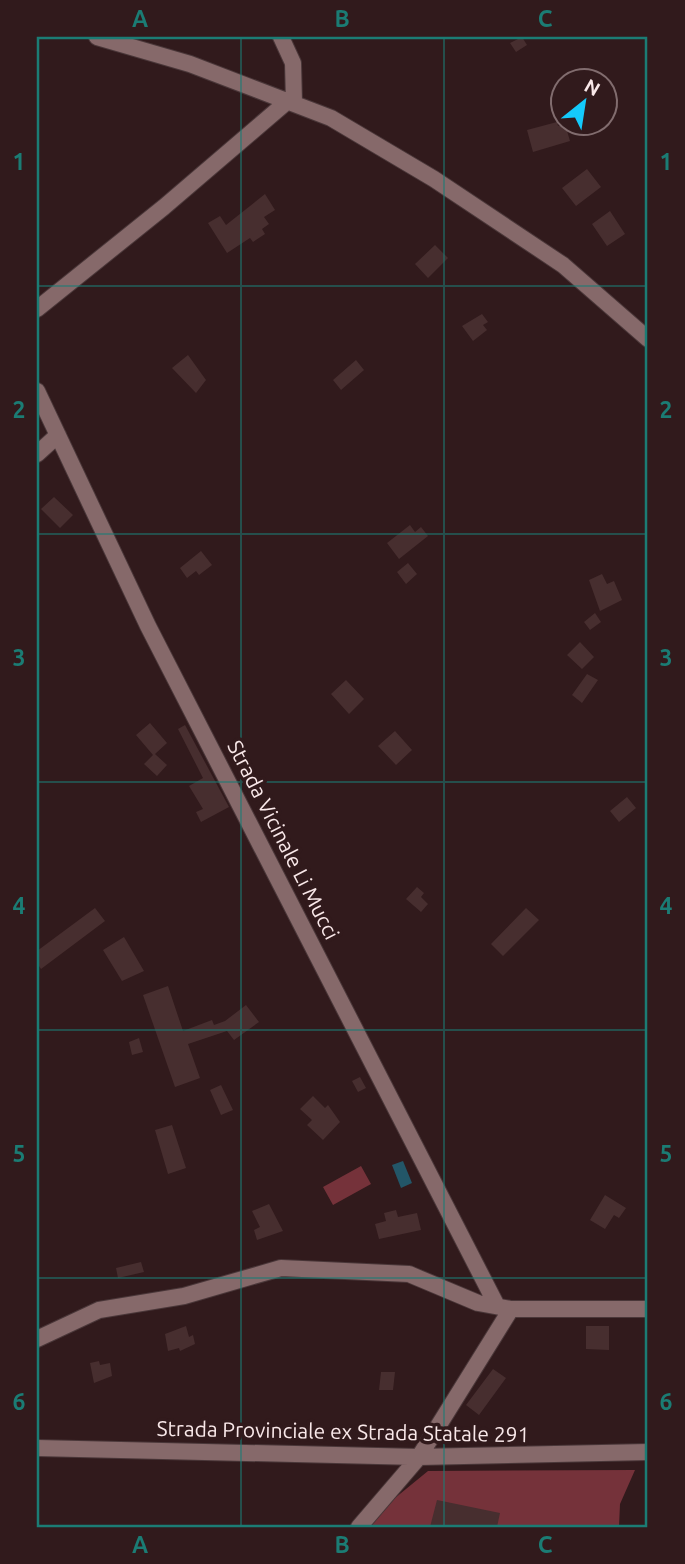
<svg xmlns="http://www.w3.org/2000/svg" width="685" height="1564" font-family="Ubuntu,sans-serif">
	<rect width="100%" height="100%" fill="#311a1c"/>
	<path fill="#75323a" d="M361 1166 371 1184 333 1205 323 1187Z
		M635 1470 620 1504 619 1527H370L395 1498 428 1471Z"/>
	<path fill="#235668" d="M403 1161 412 1183 401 1188 392 1165Z"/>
	<path fill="#472e2f" d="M522 37 527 45 516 52 510 43Z
		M557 122 558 126 565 124 570 141 533 152 527 130Z
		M587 169 601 187 576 206 562 188Z
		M265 194 275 210 264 217 269 224 262 229 265 234 253 242 250 238 227 253 208 223 220 216 226 225Z
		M610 211 625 234 607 246 592 224Z
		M435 245 448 258 428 278 415 264Z
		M482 314 488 322 483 325 487 330 473 341 462 326Z
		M188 355 206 380 196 393 172 368Z
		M356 360 364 370 341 390 333 380Z
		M54 497 73 515 60 528 41 509Z
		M410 525 415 532 421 527 428 536 399 559 387 543Z
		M201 551 212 565 199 575 196 571 187 578 180 568Z
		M408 563 417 574 406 584 397 572Z
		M602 574 607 584 614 581 622 600 600 611 589 580Z
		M595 613 601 622 590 630 584 622Z
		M580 642 594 657 582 669 567 655Z
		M587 674 598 680 582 703 572 695Z
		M346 680 364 699 349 714 331 694Z
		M150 723 167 743 155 754 167 765 157 776 144 764 153 755 136 735Z
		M185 725 229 807 201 822 196 812 203 809 189 786 203 778 178 729Z
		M395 731 412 750 396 765 378 746Z
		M627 797 636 808 619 822 610 811Z
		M417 887 424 893 421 897 428 904 421 912 406 899Z
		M95 908 105 921 41 969 37 963V951Z
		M526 908 539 920 503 956 491 944Z
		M124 937 144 971 122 981 103 950Z
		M168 986 183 1031 212 1020 214 1025 225 1021 246 1005 259 1022 234 1040 227 1031 188 1044 200 1078 175 1087 143 995Z
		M139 1038 143 1052 132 1055 129 1042Z
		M360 1077 366 1088 358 1092 352 1081Z
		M221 1085 233 1110 221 1115 210 1090Z
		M313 1096 325 1108 328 1105 340 1122 323 1140 307 1125 312 1120 300 1109Z
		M172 1125 186 1168 168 1174 155 1130Z
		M605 1195 626 1208 619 1218 614 1215 605 1229 590 1220Z
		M269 1204 283 1231 257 1240 254 1230 260 1227 252 1211Z
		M396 1210 398 1217 417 1213 421 1230 379 1239 375 1224 386 1221 384 1213Z
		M141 1262 144 1272 118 1278 116 1268Z
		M186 1326 189 1337 193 1335 195 1344 180 1351 179 1348 168 1351 165 1334Z
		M586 1326H609V1350L586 1349Z
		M99 1361 100 1365 110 1363 112 1376 94 1383 90 1363Z
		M493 1369 506 1378 479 1415 466 1405Z
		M381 1372H395L393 1390H379Z
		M437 1500 500 1513 497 1527H430Z"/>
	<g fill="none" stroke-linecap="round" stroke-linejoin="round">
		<g stroke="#4a3739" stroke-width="18">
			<path id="minor" d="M97 37 190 64 331 118 434 179 563 265 648 339
				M281 37 293 63 294 102
				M37 309 164 207 289 100
				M37 391 148 626 497 1306
				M37 454 58 435
				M37 1339 99 1310 184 1296 281 1268 409 1274 478 1303 511 1309H648
				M37 1448 419 1457 648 1452
				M359 1527 419 1457 511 1309"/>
		</g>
		<use href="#minor" stroke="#86696a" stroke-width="16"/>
	</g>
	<path fill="none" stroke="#1b7c74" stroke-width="2" stroke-opacity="0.55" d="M241 37V1527M444 37V1527M37 286H648M37 534H648M37 782H648M37 1030H648M37 1278H648"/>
	<g text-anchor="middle" stroke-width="7" stroke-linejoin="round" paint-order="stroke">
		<g font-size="21" fill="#f9e8e9" stroke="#311a1c">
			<text transform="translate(283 840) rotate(63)" y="7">Strada Vicinale Li Mucci</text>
			<text transform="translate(343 1432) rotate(1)" y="7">Strada Provinciale ex Strada Statale 291</text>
		</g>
	</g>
	<rect width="685" height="1564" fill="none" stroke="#311a1c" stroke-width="77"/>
	<g transform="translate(584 102) rotate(30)"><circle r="33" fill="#311a1c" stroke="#816c6e" stroke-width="2"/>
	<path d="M0-5L12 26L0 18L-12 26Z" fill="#14cafb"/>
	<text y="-10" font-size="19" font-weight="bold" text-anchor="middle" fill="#f9e8e9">N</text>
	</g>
	<rect x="38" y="38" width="608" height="1488" fill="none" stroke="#1b7c74" stroke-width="2.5"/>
	<g font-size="23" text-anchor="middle" font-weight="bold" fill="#1b7c74">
		<text x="140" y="27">A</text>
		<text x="342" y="27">B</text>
		<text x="545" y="27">C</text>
		<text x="19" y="170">1</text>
		<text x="666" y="170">1</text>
		<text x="19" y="418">2</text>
		<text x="666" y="418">2</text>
		<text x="19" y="666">3</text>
		<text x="666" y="666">3</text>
		<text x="19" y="914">4</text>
		<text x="666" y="914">4</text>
		<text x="19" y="1162">5</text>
		<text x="666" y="1162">5</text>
		<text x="19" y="1410">6</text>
		<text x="666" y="1410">6</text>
		<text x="140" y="1553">A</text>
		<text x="342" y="1553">B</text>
		<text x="545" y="1553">C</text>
	</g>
</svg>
